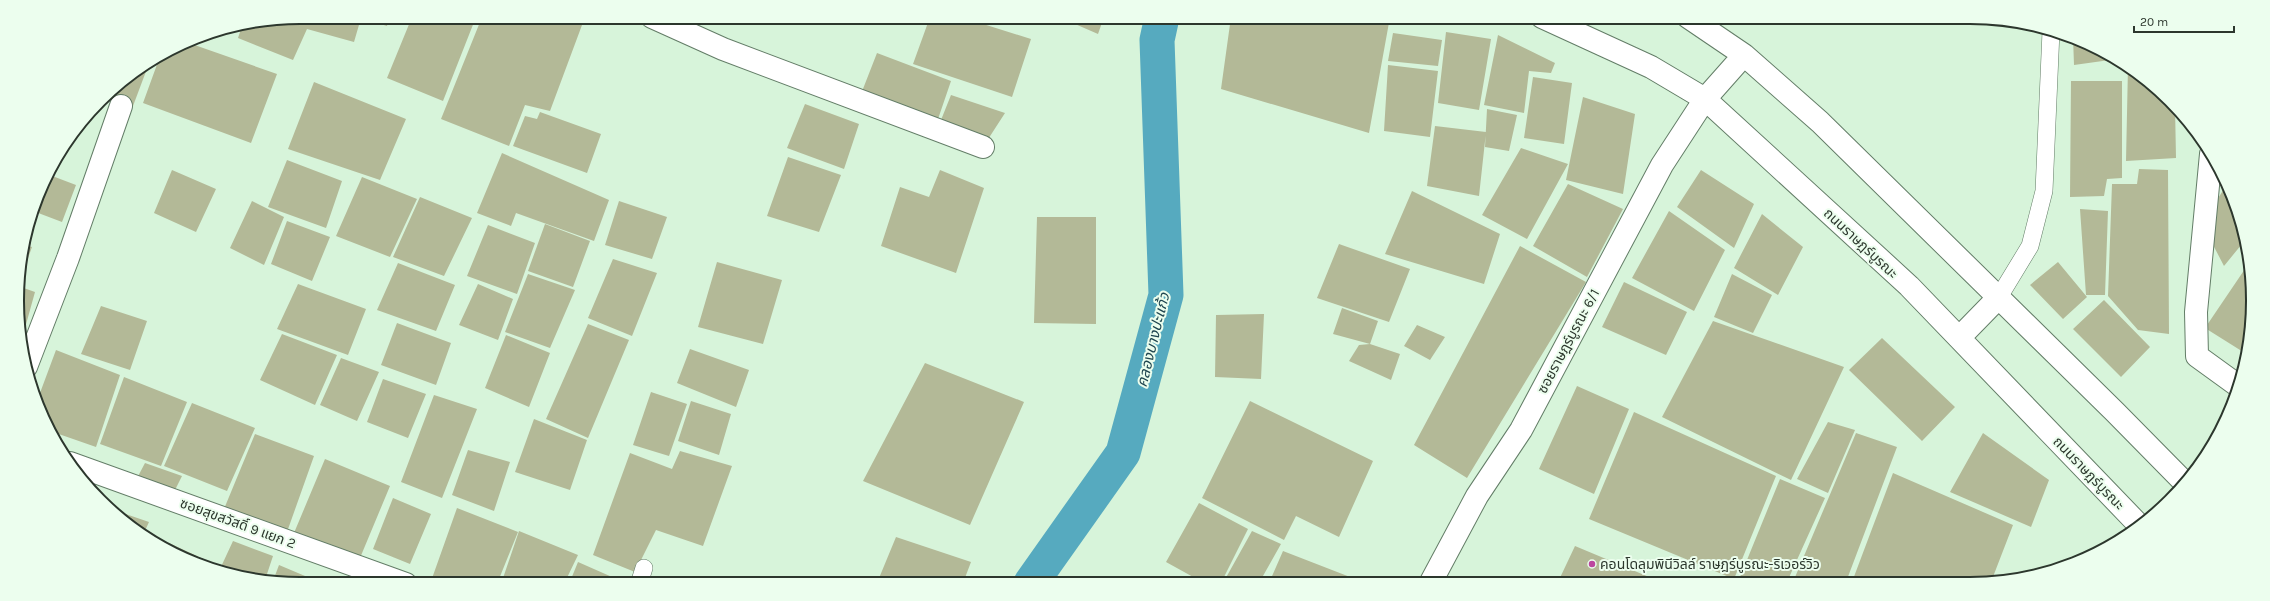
<svg xmlns="http://www.w3.org/2000/svg" width="2270" height="601" font-family="Karla,'Noto Sans Thai',sans-serif">
	<rect width="100%" height="100%" fill="#d7f4da"/>
	<g fill="none" stroke-linecap="round" stroke-linejoin="round">
		<path stroke="#56aabf" stroke-width="35" d="M1031 583 1123 453 1166 295 1157 40 1162 17"/>
	</g>
	<path fill="#b3b997" d="M300 17H389L387 26 361 18 354 42 307 29 293 60 238 38 243 23Z
		M412 17 437 23 439 17H476L443 101 387 78Z
		M482 17H585L550 111 525 105 509 146 441 119Z
		M930 17H961L1031 39 1012 97 913 64Z
		M1059 17H1104L1098 34Z
		M1231 17H1390L1369 133 1221 89Z
		M1446 32 1491 39 1479 110 1438 103Z
		M1393 33 1442 40 1438 66 1388 61Z
		M1498 35 1555 63 1551 73 1529 71 1524 113 1484 105Z
		M2073 37 2078 38 2117 59 2074 65Z
		M186 42 277 74 251 143 143 103 159 59Z
		M877 53 951 81 937 122 861 94Z
		M1388 65 1438 71 1430 137 1384 131Z
		M148 66 133 106 107 95 113 88Z
		M2128 66 2175 106 2176 158 2126 161Z
		M1533 77 1572 83 1564 144 1524 138Z
		M2071 81H2122V178L2107 179 2104 196 2070 197Z
		M314 82 406 119 380 180 288 149Z
		M951 95 1005 113 983 147 937 130Z
		M1583 97 1635 114 1623 194 1566 180Z
		M805 104 859 124 844 169 787 148Z
		M1487 109 1517 115 1509 151 1485 147Z
		M540 112 601 134 587 173 513 146 525 116 537 119Z
		M1435 126 1486 132 1479 196 1427 186Z
		M1521 148 1568 164 1527 239 1482 215Z
		M502 153 609 200 594 241 516 213 511 226 477 213Z
		M788 157 841 175 819 232 767 216Z
		M287 160 342 181 326 228 268 207Z
		M2139 169 2168 170 2169 334 2138 330 2108 296 2112 184H2137Z
		M172 170 216 189 196 232 154 213Z
		M940 170 984 188 956 273 881 246 900 187 929 197Z
		M1701 170 1754 204 1734 248 1677 207Z
		M47 174 76 185 62 222 33 211Z
		M362 177 417 199 390 257 336 236Z
		M1568 184 1623 209 1587 277 1533 246Z
		M2227 184 2246 239 2224 266 2211 241 2217 200Z
		M1412 191 1500 234 1484 284 1385 254Z
		M420 197 472 218 444 276 393 257Z
		M252 201 284 217 264 265 230 248Z
		M619 201 667 217 652 259 605 245Z
		M2080 209 2108 211 2105 295H2086Z
		M1669 211 1725 250 1694 311 1632 278Z
		M1762 214 1803 247 1778 295 1734 268Z
		M1037 217H1096V324L1034 323Z
		M287 221 330 237 312 281 271 264Z
		M545 224 590 241 573 287 528 271Z
		M488 225 535 243 517 294 467 276Z
		M1339 244 1410 269 1389 322 1317 298Z
		M24 245 32 247 19 283 18 282Z
		M1520 246 1586 282 1467 478 1414 445Z
		M613 259 657 273 632 336 588 318Z
		M717 262 782 280 763 344 698 327Z
		M2058 262 2087 297 2063 319 2030 285Z
		M398 263 455 285 436 331 377 310Z
		M2249 263 2253 300 2248 355 2205 328Z
		M528 274 575 290 550 348 505 332Z
		M1732 274 1772 295 1753 333 1714 317Z
		M1624 282 1687 312 1666 355 1602 327Z
		M298 284 366 309 348 355 277 329Z
		M478 284 513 299 498 340 459 325Z
		M18 286 35 292 25 328 19 327Z
		M2104 300 2150 347 2121 377 2073 329Z
		M101 306 147 321 130 370 81 354Z
		M1342 308 1378 321 1370 344 1333 334Z
		M1264 314 1261 379 1215 377 1216 315Z
		M1713 321 1844 367 1791 480 1662 417Z
		M397 323 451 343 436 385 381 365Z
		M588 324 629 340 588 438 546 419Z
		M1417 325 1445 337 1430 360 1404 346Z
		M19 332 29 335 23 352 19 337Z
		M282 334 337 355 315 405 260 380Z
		M506 335 550 353 529 407 485 388Z
		M1882 338 1955 407 1922 441 1849 370Z
		M1370 344 1400 354 1391 380 1349 361 1359 345Z
		M690 349 749 370 736 407 677 383Z
		M56 350 120 375 96 447 53 432 37 401Z
		M341 358 379 372 357 421 320 405Z
		M925 363 1024 402 970 525 863 481Z
		M124 377 187 402 161 466 100 444Z
		M383 379 426 394 408 438 367 422Z
		M1577 386 1629 409 1594 494 1539 469Z
		M651 392 687 404 669 456 633 445Z
		M434 395 477 409 442 498 401 482Z
		M691 401 731 414 719 455 678 441Z
		M1250 401 1373 461 1339 537 1296 516 1284 540 1202 498Z
		M192 403 255 428 227 491 164 466Z
		M1634 412 1776 476 1734 579 1589 519Z
		M534 419 587 440 570 490 515 472Z
		M1828 422 1855 430 1828 493 1797 479Z
		M1856 433 1897 447 1846 582H1793Z
		M1983 433 2049 480 2031 527 1950 492Z
		M255 434 314 456 287 532 224 509Z
		M468 450 510 462 494 511 452 495Z
		M680 451 732 466 703 546 656 530 635 572 593 555 630 453 672 469Z
		M325 459 390 486 360 558 294 533Z
		M145 463 182 476 172 496 135 482Z
		M1893 473 2013 525 1991 582H1852Z
		M1780 479 1825 498 1787 582H1738Z
		M393 498 431 514 410 564 373 549Z
		M1199 503 1248 529 1221 583H1204L1166 562Z
		M457 508 518 532 497 584H430Z
		M111 509 149 522 143 535 114 514Z
		M519 531 578 555 564 584H501Z
		M1252 531 1281 544 1259 583H1223Z
		M896 537 971 562 963 583H877Z
		M233 541 273 556 265 580 245 579 220 569Z
		M169 543 214 564 213 566 166 549Z
		M1575 546 1661 582H1558Z
		M1283 551 1363 582V583H1269Z
		M578 562 628 584H569Z
		M279 565 324 584 273 581Z
		M654 577 672 583 651 584Z"/>
	<g fill="none" stroke-linecap="round" stroke-linejoin="round">
		<g stroke="#637d67" stroke-width="18">
			<path id="service" d="M1999 297 2030 246 2044 191 2051 31
				M639 584 644 568"/>
		</g>
		<g stroke="#637d67" stroke-width="24">
			<path id="minor" d="M652 17 723 49 983 147
				M2211 154 2196 312 2197 356 2237 385
				M26 367 68 258 121 106
				M70 463 406 584"/>
		</g>
		<g stroke="#637d67" stroke-width="24">
			<path id="tertiary" d="M1431 582 1477 496 1521 430 1662 165 1705 99"/>
		</g>
		<g stroke="#637d67" stroke-width="24">
			<path id="secondary" d="M1542 17 1651 67 1705 99 1909 286 2139 525
				M1688 17 1744 55 1820 122 2115 412 2183 481
				M1705 99 1744 55
				M1959 338 1999 297"/>
		</g>
		<use href="#service" stroke="#fff" stroke-width="17"/>
		<use href="#minor" stroke="#fff" stroke-width="22"/>
		<use href="#tertiary" stroke="#fff" stroke-width="22"/>
		<use href="#secondary" stroke="#fff" stroke-width="22"/>
	</g>
	<circle fill="#bc479f" stroke="#ecfeee" stroke-width="1.5" cx="1592" cy="564" r="4"/>
	<g text-anchor="middle" stroke-width="4" stroke-linejoin="round" paint-order="stroke">
		<g font-size="14" fill="#2c372d" stroke="#ecfeee">
			<text transform="translate(1861 243) rotate(43)" y="5">ถนนราษฎร์บูรณะ</text>
			<text transform="translate(1568 341) rotate(-62)" y="5">ซอยราษฎร์บูรณะ 6/1</text>
			<text transform="translate(2089 473) rotate(46)" y="5">ถนนราษฎร์บูรณะ</text>
			<text transform="translate(238 523) rotate(20)" y="5">ซอยสุขสวัสดิ์ 9 แยก 2</text>
		</g>
		<g font-size="14" fill="#2c372d" stroke="#ecfeee" text-anchor="start">
			<text x="1600" y="569">คอนโดลุมพินีวิลล์ ราษฎร์บูรณะ-ริเวอร์วิว</text>
		</g>
		<g font-size="15" font-style="italic" fill="#1f454f" stroke="#ecfeee">
			<text transform="translate(1153 340) rotate(-76)" y="5">คลองบางปะแก้ว</text>
		</g>
	</g>
	<path d="M0 0H2270V601H0ZM300 24H1970A276 276 0 0 1 2246 300V301A276 276 0 0 1 1970 577H300A276 276 0 0 1 24 301V300A276 276 0 0 1 300 24Z" fill="#ecfeee" fill-rule="evenodd"/>
	<path fill="none" stroke="#2c372d" stroke-width="2" d="M300 24H1970A276 276 0 0 1 2246 300V301A276 276 0 0 1 1970 577H300A276 276 0 0 1 24 301V300A276 276 0 0 1 300 24Z"/>
	<path d="M2134 26v6h100v-6" fill="none" stroke="#2c372d" stroke-width="2"/>
	<text x="2140" y="26" font-size="12" fill="#2c372d" stroke="#ecfeee" stroke-width="3" paint-order="stroke">20 m</text>
</svg>
